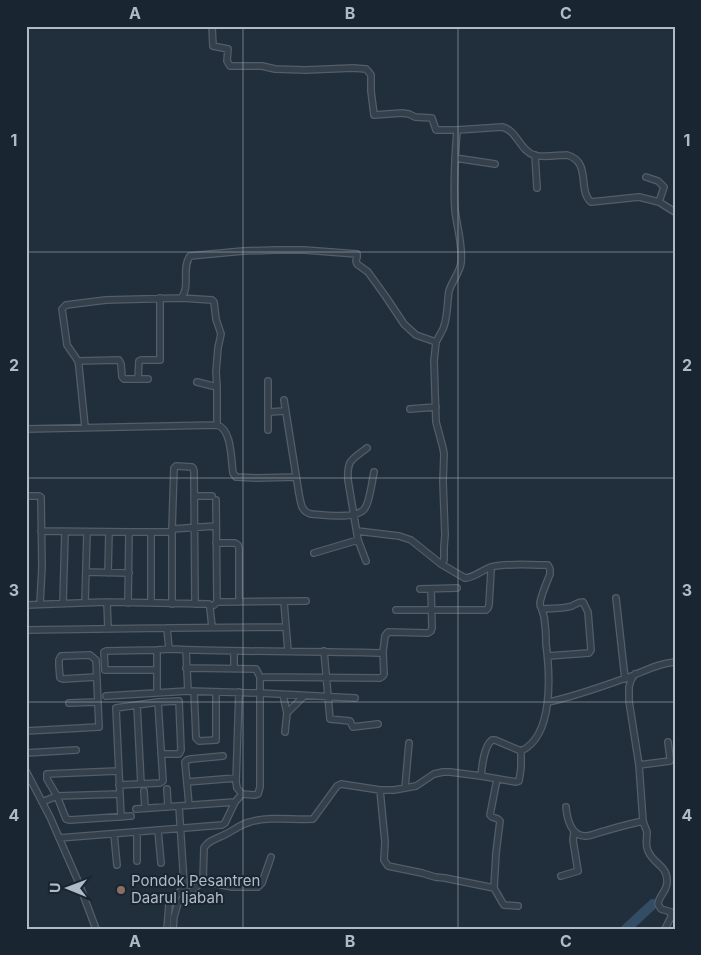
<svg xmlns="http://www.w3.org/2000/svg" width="701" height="955" font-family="Inter,sans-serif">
	<rect width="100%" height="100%" fill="#202f3b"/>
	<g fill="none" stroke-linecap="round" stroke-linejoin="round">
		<path stroke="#324d64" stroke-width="10" d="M626 929 653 904"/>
		<g stroke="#525e69" stroke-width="8">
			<path id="minor" d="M212 26 213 46 228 49 227 61 230 66H262L275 69 305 70 353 68 366 69 368 71 371 75V91L374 115 402 113 409 114 415 117 432 118 436 130H457
				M535 155 537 188
				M455 158 495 164
				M646 177 658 181 664 187 659 202
				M181 298 212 300 214 302 216 319 221 334 218 348 216 372 217 387V425
				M436 342C438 338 441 333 443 329 448 317 447 303 449 291 452 281 460 272 461 263 463 245 457 228 455 210 453 183 455 156 457 130L502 127C517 130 520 151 534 155 542 158 558 155 567 155 592 162 577 190 591 202L639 197 659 202 675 212
				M78 361 119 360 121 364 122 377 124 379H148
				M138 379 139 361 141 360H160V298
				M268 381V430
				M197 382 217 387
				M284 400 299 494C301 503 301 512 311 514 324 515 358 520 365 508 370 501 372 481 374 472
				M410 409 436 407
				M269 412 285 411
				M85 427 79 367 78 361 67 345 62 309 66 305 106 300 181 298C191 287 181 268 190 256L243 251 276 250H304L357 254V257L356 261 357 264 368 272 386 297 404 324 416 335 436 342 434 361 436 422 443 448 444 454 443 482 445 535 444 547V560L441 564 465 578C474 578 482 570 491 567 508 563 527 565 545 565H548L550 569V574C547 582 541 595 540 603 540 608 541 606 542 610 544 615 545 620 545 625 546 632 546 638 546 644 550 674 554 736 521 751
				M26 429 217 425C232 429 231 460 233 473L236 477 257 478 296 477
				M26 496H39L41 497 42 567 40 604
				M194 496H212
				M216 500 217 602
				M172 529 216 526
				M41 531 129 532H172
				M357 531 399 536 411 540 441 564
				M216 543H235L238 545 239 549V602
				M314 553 358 540
				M366 561 358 540 348 480C347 460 351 460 367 448
				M86 572 129 573
				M108 573 109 532
				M420 589 457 588
				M616 598 625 679
				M107 602 108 628
				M284 602 288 651
				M63 603 65 532
				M85 603 87 532
				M128 603 129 532
				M151 603V532
				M172 604V529L174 468 176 466 192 467 193 468 194 471 195 604
				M26 605 107 602 209 604 210 608 212 627
				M214 605 217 602 306 601
				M542 609C551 608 563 609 572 606 576 604 578 602 583 602L588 612 591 650 589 653 548 656
				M396 610H486L488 608 489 605 491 571
				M167 628 169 649C239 652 309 651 379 653L383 652 385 636 388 632 428 633 431 631 432 628 431 589
				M26 630 167 628 285 627
				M157 650 106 651 104 652 105 670H157
				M186 650 188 691 260 693V787L258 794 254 795 242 794 237 788 236 782 239 692
				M234 651V668
				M324 651 330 719 350 721 353 727 378 724
				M186 668 256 669 260 677V693L355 698
				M635 674 631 680 629 687V701L639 765 643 821
				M260 677 380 678 383 676 384 674 383 652
				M194 691 196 738 199 741 216 740V692
				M157 693V650L169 649
				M283 695 287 713 285 732
				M106 696 188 691
				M548 702C573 697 598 688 623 679 642 673 654 664 675 662
				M69 703 97 702
				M137 705 141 784
				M287 713 304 696
				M26 731 99 727 96 660 90 655 61 656 59 660V666L60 678 63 679 96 677
				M26 753 76 750
				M639 765 670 761V758L668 742
				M26 771 50 817 78 881 96 929
				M118 771 47 774V779L57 796 66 819 70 820 131 816
				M481 776 516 782 519 781 521 768V751
				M497 779 490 815 492 817 498 819 500 821 496 853 494 888 502 902 504 905 518 906
				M187 782 236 778
				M119 785 160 783 163 781 158 702
				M405 788 409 743
				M167 789 168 807
				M380 790 385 842 384 860 388 866 422 873 435 877 445 878 494 888
				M144 791 145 808
				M42 802 57 796 120 794
				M189 805 185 762 187 760 191 759 223 756
				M566 807C567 818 571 837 586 836 592 836 599 832 605 831 617 827 630 824 643 821 644 825 646 829 647 832 647 839 645 845 648 851 654 865 668 865 667 883 666 892 659 896 658 904L661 909 671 912V917L665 929
				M136 809 235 802
				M121 817 116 708 158 702 179 701 181 750 179 754H161
				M158 830 161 863
				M137 832V861
				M114 834 117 865
				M59 838 222 825 225 823 235 802 242 794
				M561 876 578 871 573 840 574 832
				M203 881 232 887H258L262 883 271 857
				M167 929 169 904 184 887V884L179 806
				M173 929 174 917 178 903 203 881 204 848C208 840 219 838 226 834 234 830 241 824 250 822 270 816 292 820 313 819L337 786 341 784 380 790H394L416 786 434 774 443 772H450L481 776C482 766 484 746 492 740H495L521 751"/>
		</g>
		<use href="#minor" stroke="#34414c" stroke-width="5.5"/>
	</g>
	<path fill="none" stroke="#afbbc8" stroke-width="1" stroke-opacity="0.55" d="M243 26V929M458 26V929M26 252H675M26 478H675M26 702H675"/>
	<circle fill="#8d6e63" stroke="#192530" stroke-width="2" cx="121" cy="890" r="5"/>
	<g text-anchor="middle" stroke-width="4" stroke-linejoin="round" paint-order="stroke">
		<g font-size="15" fill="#afbbc8" stroke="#192530" text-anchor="start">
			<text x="131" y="886">Pondok Pesantren<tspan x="131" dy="17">Daarul Ijabah</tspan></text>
		</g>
	</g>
	<rect width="701" height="955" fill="none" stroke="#192530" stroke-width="55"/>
	<g transform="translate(68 888) rotate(271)" stroke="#192530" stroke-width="4" paint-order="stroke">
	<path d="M0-4L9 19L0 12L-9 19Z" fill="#afbbc8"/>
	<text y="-8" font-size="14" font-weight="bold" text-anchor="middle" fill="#afbbc8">U</text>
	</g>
	<rect x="28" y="28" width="646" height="900" fill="none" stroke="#afbbc8" stroke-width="2"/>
	<g font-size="16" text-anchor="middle" font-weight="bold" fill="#afbbc8">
		<text x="135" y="19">A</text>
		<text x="350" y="19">B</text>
		<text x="566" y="19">C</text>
		<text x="14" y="146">1</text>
		<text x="687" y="146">1</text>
		<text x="14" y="371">2</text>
		<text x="687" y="371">2</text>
		<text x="14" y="596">3</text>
		<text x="687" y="596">3</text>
		<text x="14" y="821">4</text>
		<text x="687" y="821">4</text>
		<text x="135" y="947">A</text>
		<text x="350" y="947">B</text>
		<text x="566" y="947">C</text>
	</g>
</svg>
